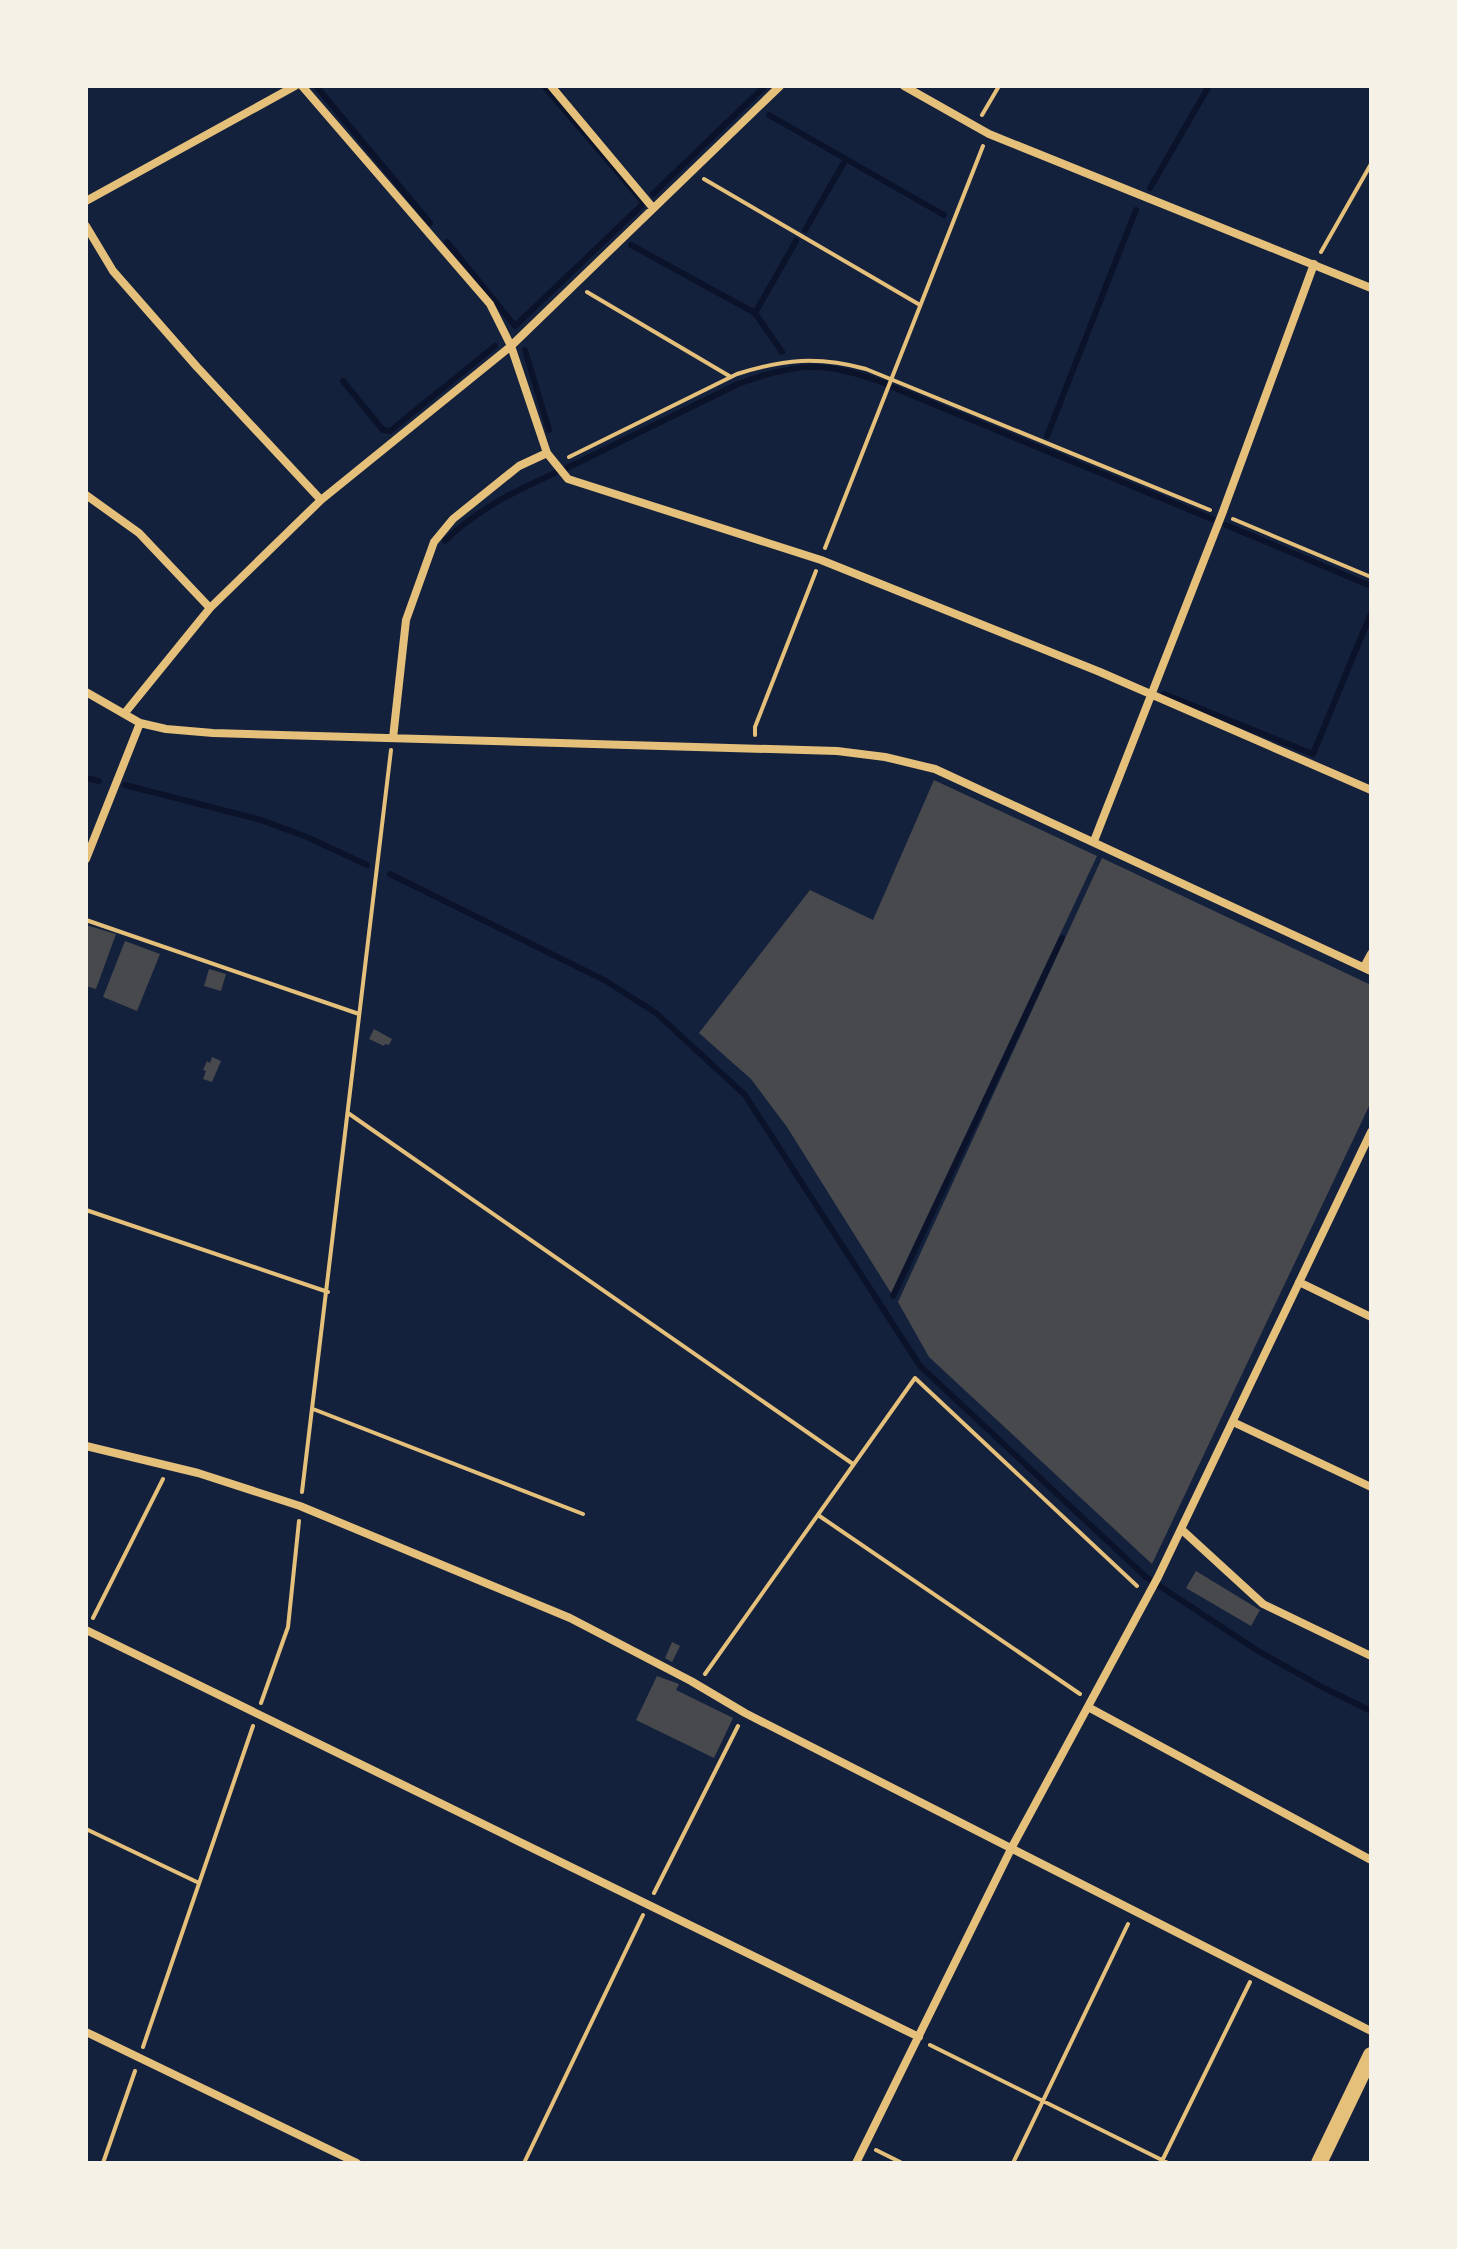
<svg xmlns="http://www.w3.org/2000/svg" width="1457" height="2249" font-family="Bitter,serif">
	<rect width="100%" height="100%" fill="#14213d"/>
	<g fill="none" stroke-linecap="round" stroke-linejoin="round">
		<path stroke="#0b132b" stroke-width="6" d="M316 86 430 223
			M769 115 944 215
			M1150 188 1209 86
			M653 194 765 86
			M805 230 846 159
			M447 242 515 326 644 203 544 86
			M631 245 755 313 782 352
			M755 313 796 241
			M525 350 549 430
			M343 381 383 430 390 431 495 346
			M892 387 1212 519
			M1047 436 1136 210
			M567 468 738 384C797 362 827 361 886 384
			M1226 525 1371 586
			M445 541C476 510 515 491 555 473
			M1164 694 1313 754 1371 613
			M86 778 99 781
			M125 785 261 820 307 837 367 865
			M390 874 606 981 656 1013 745 1095 920 1366 1146 1577 1258 1651 1324 1688 1371 1711
			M893 1296 1062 938"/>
	</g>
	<path fill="#48494c" d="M934 780 1097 856 891 1293 787 1127 751 1079 699 1033 810 890 873 920Z
		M1102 858 1371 985V1102L1152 1564 929 1357 898 1302Z
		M86 925 116 934 96 989 86 986Z
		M125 941 160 954 137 1011 103 997Z
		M209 969 226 974 221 991 204 986Z
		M374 1029 392 1039 389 1045 385 1044 384 1046 369 1039Z
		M212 1057 221 1061 212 1082 203 1079 206 1071 203 1070 207 1061 210 1063Z
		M1196 1571 1260 1610 1251 1626 1186 1588Z
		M672 1642 680 1646 672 1662 665 1658Z
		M657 1676 679 1684 676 1690 733 1718 714 1758 636 1720Z"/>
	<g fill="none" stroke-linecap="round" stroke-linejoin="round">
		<path stroke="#e5c07b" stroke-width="4" d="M982 115 999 86
			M704 179 920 305
			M1321 252 1371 164
			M587 292 731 377
			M569 457 737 374C784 359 818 356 866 369L1210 510
			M1233 519 1371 577
			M825 548 983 146
			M755 735V727L816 571
			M86 920 359 1014
			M348 1113 853 1464
			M86 1210 328 1292
			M313 1409 583 1514
			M302 1492 391 750
			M818 1515 1080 1694
			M93 1618 163 1479
			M705 1674 915 1378 1137 1586
			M261 1703 288 1627 299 1521
			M86 1829 199 1883
			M654 1893 738 1726
			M930 2045 1168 2163
			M143 2047 253 1726
			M876 2150 902 2163
			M103 2163 135 2071
			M524 2163 643 1915
			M1013 2163 1128 1924
			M1161 2163 1250 1982"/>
		<path stroke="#e5c07b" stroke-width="8" d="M302 86 490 304 511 346 547 453 568 479 821 560 1100 672 1371 790
			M551 86 653 208
			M904 86 989 134 1371 288
			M86 201 295 86
			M86 226 113 271 197 367 321 500
			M86 495 139 533 210 608
			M86 692 140 723 166 729 213 733 837 751 885 757 935 769 1371 971
			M124 714 210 608 321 500 511 346 780 86
			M393 738 406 620 434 542 453 519 519 466 547 453
			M1094 841 1222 514 1314 264
			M86 859 140 723
			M1364 967 1371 954
			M1299 1282 1371 1317
			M1233 1422 1371 1487
			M86 1446 198 1473 300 1506 570 1618 691 1681 745 1713 1371 2031
			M1181 1529 1263 1604 1371 1656
			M86 1630 919 2037
			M1088 1707 1371 1860
			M86 2032 357 2163
			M856 2163 1012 1847 1158 1577 1371 1132"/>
		<path stroke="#e5c07b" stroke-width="16" d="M1319 2163 1371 2055"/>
	</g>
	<rect width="1457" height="2249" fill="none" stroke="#f6f1e7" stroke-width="176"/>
</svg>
